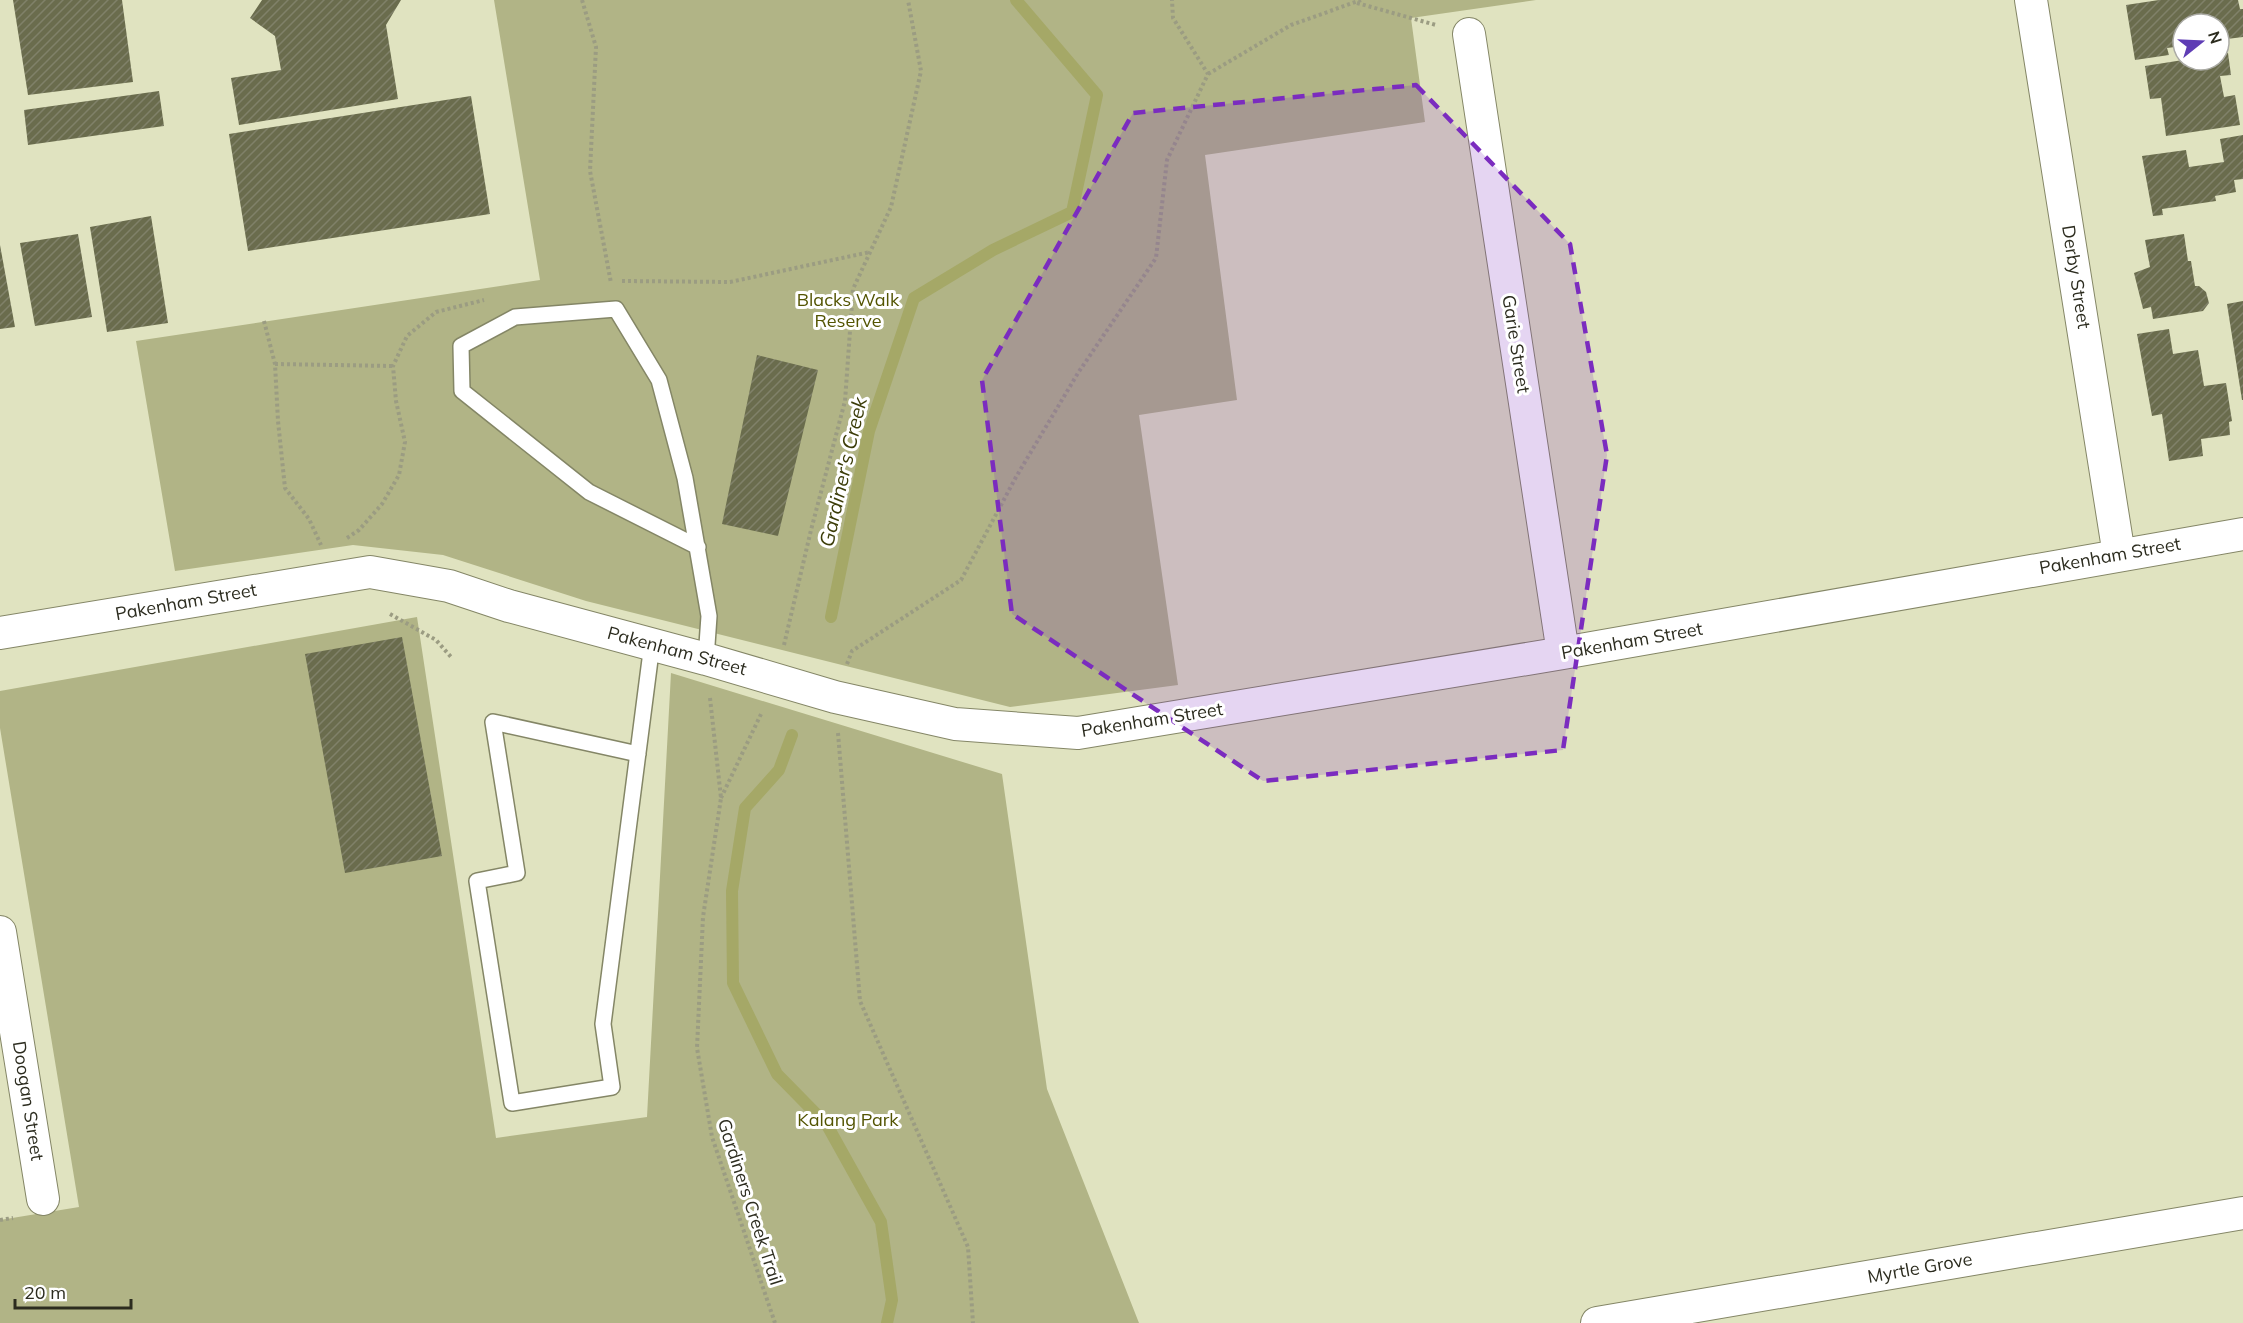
<svg xmlns="http://www.w3.org/2000/svg" width="2243" height="1323" font-family="Mulish,sans-serif">
	<defs>
		<pattern id="building-hatch" width="6" height="6" patternUnits="userSpaceOnUse" patternTransform="scale(1.5)"><rect width="6" height="6" fill="#6a6c4d"/><path d="M-1 1l2-2M0 6l6-6M5 7l2-2" fill="none" stroke="#808169"/></pattern>
	</defs>
	<rect width="100%" height="100%" fill="#e0e3c0"/>
	<path fill="#b1b486" d="M494 0H1536L1411 18 1425 122 1205 155 1237 400 1139 415 1178 685 1010 707 586 601 443 555 353 545 175 571 136 341 540 280Z
		M417 617 496 1138 647 1117 671 673 1002 774 1047 1089 1139 1323H0V1220L79 1207 0 728V691Z"/>
	<g fill="none" stroke-linecap="round" stroke-linejoin="round">
		<path stroke="#a5a867" stroke-width="12" d="M831 617 869 431 914 298 993 250 1072 212 1097 95 1016 0
			M792 735 779 770 745 808 732 891 733 983 777 1074 827 1125 881 1222 892 1300 887 1323"/>
	</g>
	<path fill="url(#building-hatch)" d="M13 0H122L133 82 28 95Z
		M262 0H401L386 25 398 99 239 125 231 78 281 70 275 36 250 18Z
		M2159 0H2238L2240 9H2243V37L2219 40V24H2183V46L2167 48 2169 55 2135 60 2126 5Z
		M2228 53 2231 75 2220 76 2224 97 2235 95 2240 125 2166 136 2161 98 2150 99 2145 66 2183 60H2219V55Z
		M159 91 164 126 28 145 24 110Z
		M471 96 490 214 248 251 229 134Z
		M2243 135V179L2234 180 2236 192 2215 196 2216 201 2162 209 2163 215 2153 216 2142 156 2186 150 2189 167 2224 162 2220 139Z
		M151 216 168 323 107 332 90 227Z
		M78 234 92 317 35 326 20 243Z
		M2184 234 2188 261H2191L2195 286H2199L2206 292 2209 303 2203 311 2153 319 2151 307 2143 309 2134 273 2150 267 2145 240Z
		M0 245 15 327 0 329Z
		M2243 301V400H2242L2227 304Z
		M2169 329 2173 354 2198 350 2204 386 2226 383 2232 421 2229 422 2230 435 2201 439 2203 456 2169 461 2162 414 2152 416 2137 334Z
		M757 355 818 370 778 536 722 524Z
		M402 637 442 856 345 873 305 654Z"/>
	<g fill="none" stroke-linecap="round" stroke-linejoin="round">
		<g stroke="#848666" stroke-width="18">
			<path id="service" d="M698 547 589 492 462 391 461 346 515 317 616 309 659 380 685 478 709 616 706 659
				M638 754 493 722 517 873 477 881 512 1103 612 1087 603 1024 652 644"/>
		</g>
		<g stroke="#848666" stroke-width="34">
			<path id="minor" d="M2031 0 2119 555
				M1469 34 1563 653
				M0 633 370 572 449 586 509 606 706 659 835 697 955 724 1078 733 1563 653 2243 534
				M0 932 43 1199
				M1597 1323 2243 1213"/>
		</g>
		<path stroke="#9b9c82" stroke-width="4" stroke-dasharray="3 3" stroke-linecap="butt" d="M582 0 596 47 590 171 611 283
			M1357 3 1436 25
			M1208 74 1291 25 1361 0
			M622 281 730 282 870 252
			M264 321 275 364 278 421 285 488 309 519 321 545
			M275 364 393 366
			M347 538 359 530 382 504 399 475 405 442 396 401 393 366 407 336 436 312 484 300
			M390 614 436 640 452 658
			M784 645 811 530 845 401 853 289 891 207 921 71 908 0
			M847 664 852 651 961 580 1016 477 1078 373 1156 258 1167 160 1208 74 1173 18 1172 0
			M710 698 721 798 703 917 697 1048 712 1137 775 1323
			M838 733 860 1001 968 1247 973 1323
			M721 798 762 712
			M0 1220 13 1218"/>
		<use href="#service" stroke="#fff" stroke-width="15"/>
		<use href="#minor" stroke="#fff" stroke-width="32"/>
	</g>
	<path fill="#7b2cbf" fill-opacity="0.2" stroke="#7b2cbf" stroke-width="4.5" stroke-dasharray="12 8" stroke-linejoin="round" d="M1416 85 1570 244 1607 455 1563 750 1263 781 1012 614 982 380 1133 113Z"/>
	<g text-anchor="middle" stroke-width="6" stroke-linejoin="round" paint-order="stroke">
		<g font-size="18" fill="#2c2c1f" stroke="#fff">
			<text transform="translate(2076 277) rotate(81)" y="6">Derby Street</text>
			<text transform="translate(1516 344) rotate(81)" y="6">Garie Street</text>
			<text transform="translate(2110 556) rotate(-10)" y="6">Pakenham Street</text>
			<text transform="translate(186 602) rotate(-10)" y="6">Pakenham Street</text>
			<text transform="translate(1632 641) rotate(-10)" y="6">Pakenham Street</text>
			<text transform="translate(677 651) rotate(15)" y="6">Pakenham Street</text>
			<text transform="translate(1152 720) rotate(-9)" y="6">Pakenham Street</text>
			<text transform="translate(28 1101) rotate(81)" y="6">Doogan Street</text>
			<text transform="translate(750 1202) rotate(72)" y="6">Gardiners Creek Trail</text>
			<text transform="translate(1920 1268) rotate(-10)" y="6">Myrtle Grove</text>
		</g>
		<g font-size="18" fill="#535402" stroke="#fff">
			<text x="848" y="306">Blacks Walk<tspan x="848" dy="21">Reserve</tspan></text>
			<text x="848" y="1126">Kalang Park</text>
		</g>
		<g font-size="20" font-style="italic" fill="#3c3d09" stroke="#fff">
			<text transform="translate(843 472) rotate(-77)" y="7">Gardiner's Creek</text>
		</g>
	</g>
	<g transform="translate(2201 42) rotate(72)"><circle r="28" fill="#ffffff" stroke="#ababa5" stroke-width="1.5"/>
	<path d="M0-4.5L10 22L0 15L-10 22Z" fill="#5f3db5"/>
	<text y="-9" font-size="16" font-weight="bold" text-anchor="middle" fill="#2c2c1f">N</text>
	</g>
	<path d="M15 1299v9h116v-9" fill="none" stroke="#2c2c1f" stroke-width="3"/>
	<text x="24" y="1299" font-size="18" fill="#2c2c1f" stroke="#ffffff" stroke-width="4.5" paint-order="stroke">20 m</text>
</svg>
